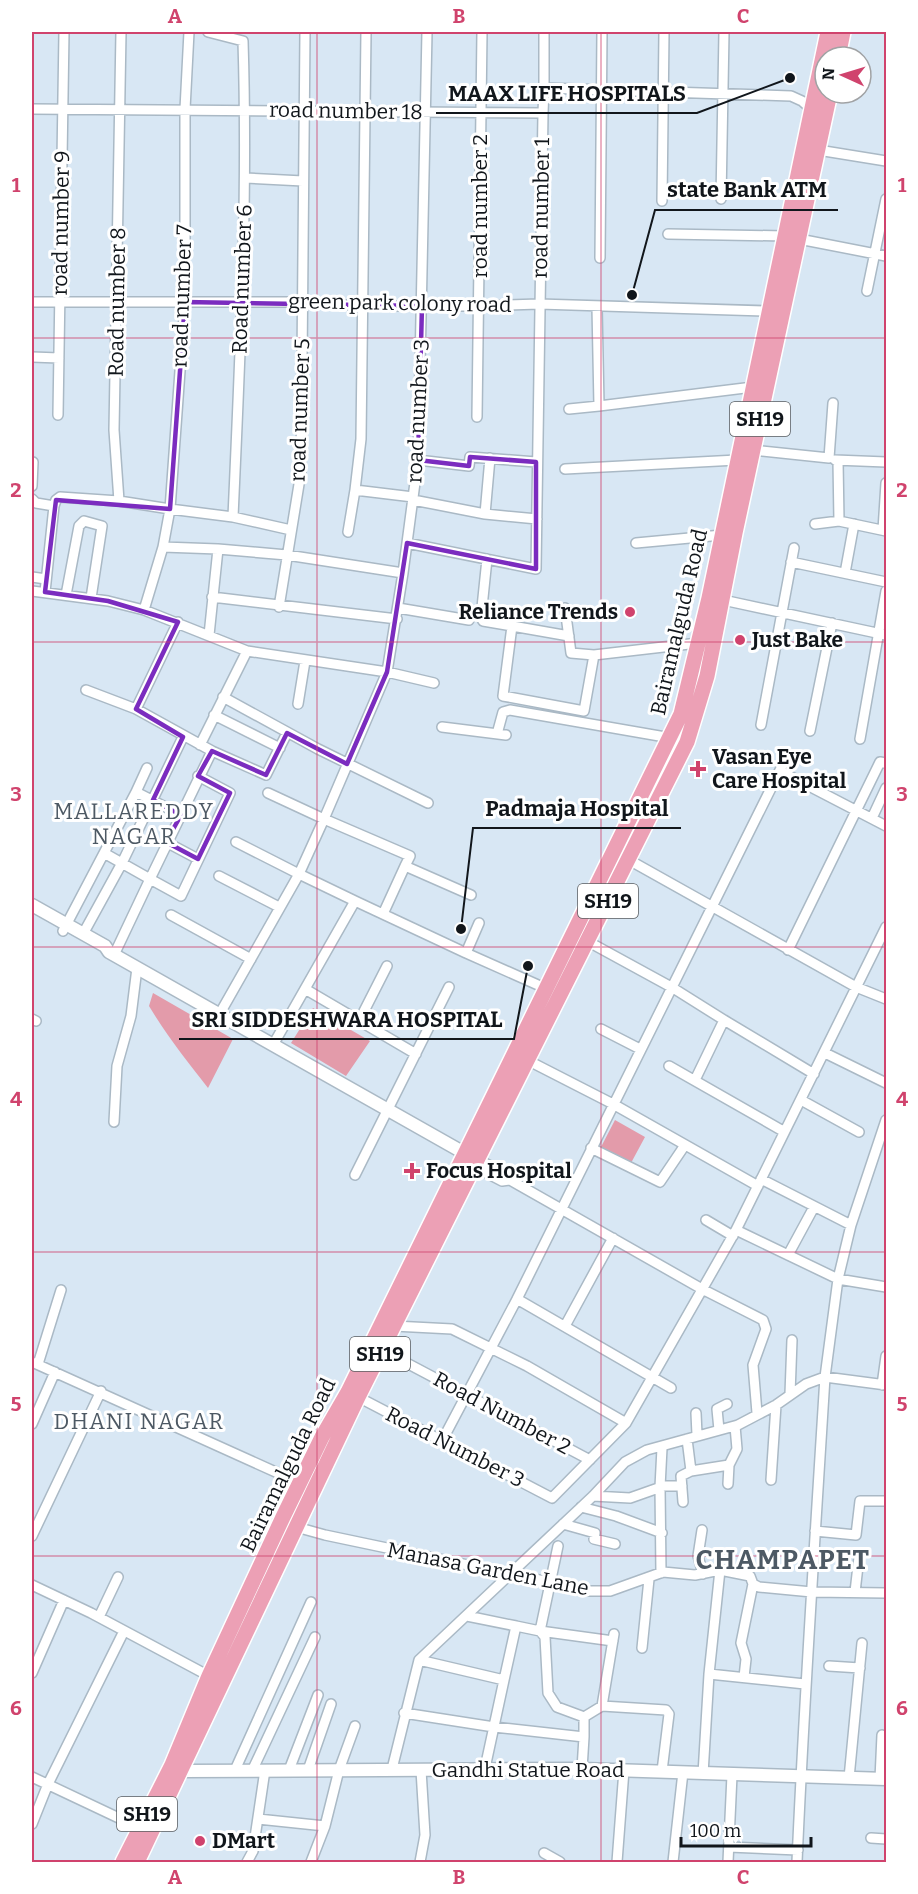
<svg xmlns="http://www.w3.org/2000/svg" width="918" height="1894" font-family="Bitter,serif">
	<rect width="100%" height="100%" fill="#d8e7f4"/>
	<path fill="#e39baa" d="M153 993 233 1039 208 1088C187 1061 167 1036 149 1006Z
		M313 1008 370 1041 346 1076 291 1043Z
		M615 1120 645 1137 631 1163 601 1147Z"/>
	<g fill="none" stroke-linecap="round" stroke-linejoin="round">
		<g stroke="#aab9c5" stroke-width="12">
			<path id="minor" d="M208 32 243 41C248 200 240 358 233 517
				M366 32 361 439 355 490 413 497
				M544 88V32
				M32 109 543 113 544 88 791 96 802 101 811 109
				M818 150 886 161
				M245 178 303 181
				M721 199 724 32
				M662 201 664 32
				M668 234 785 236
				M799 239 886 256
				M600 258 602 32
				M867 291 886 199
				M32 302H302L361 306H479L539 304 768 311
				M597 307 599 406 753 387
				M32 357 59 358
				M569 409 599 406
				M58 415 64 32
				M477 417 482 32
				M753 450 829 458 833 403
				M418 460 469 466 470 457 536 462
				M835 460 886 462
				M838 461 839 521 886 531
				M565 469 737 460
				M32 486 33 462
				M32 499 36 503 54 506 45 592
				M413 500 485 514 537 519
				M119 501 170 509 185 302V109L189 32
				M54 506 56 500 60 497 119 501 114 430 121 32
				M485 514 490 458
				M815 524 839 521
				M883 530 886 483
				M348 532 355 490
				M407 543 536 569 543 113
				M636 543 722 535
				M163 547 218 549 209 635
				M218 549 287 555 403 573 387 672 434 683
				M487 559 481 617 483 621 512 626
				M791 562 886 582
				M403 573 418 460 427 32
				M845 573 854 524
				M32 577 46 579
				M32 591 108 601 144 610 247 651 200 745
				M66 595 79 526 84 521 102 526 91 598
				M212 597 397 619
				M723 600 886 635
				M279 607 301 472 305 32
				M398 608 469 620
				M565 608 571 653 594 655
				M144 610 163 547 170 509 233 517 291 530
				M569 636 512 626 503 696 584 711 594 655 698 643
				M247 651 387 672 324 819 410 856 405 866 471 895
				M223 697 318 749 428 803
				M298 704 305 661
				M136 709 178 622
				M214 715 280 748
				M761 725 794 548
				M442 727 506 735
				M810 731 832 623
				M497 734 503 712 510 710 671 738
				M860 739 886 591
				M212 751 266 775 287 733
				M780 771 886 826
				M136 792 147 768
				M872 818 886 788
				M166 842 198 859
				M236 842 299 874 324 819 268 793
				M104 853 136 792 181 815
				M629 860 856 987 886 999
				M219 876 279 907
				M355 901 466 953 479 923
				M383 914 405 866
				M171 915 251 959
				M63 931 104 853 150 879 212 751 136 709 86 690
				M83 934 122 863 183 737
				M587 941 673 988 724 1020 695 1080
				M788 950 880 762 886 763
				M466 953 547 989
				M114 955 150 879 181 896 230 793 198 776
				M305 989 416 1054
				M219 1015 299 874 355 901 273 1045
				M32 1019 36 1021
				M724 1020 814 1074
				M359 1021 387 966
				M601 1029 640 1049
				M825 1053 886 1083
				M527 1060 613 1104 758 1186
				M669 1066 783 1131
				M801 1100 859 1132
				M114 1122 117 1066 131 1016 137 968
				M591 1148 660 1182 685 1145
				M477 1159 506 1174 510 1180 702 1289 763 1320 766 1329 753 1365 757 1413
				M473 1166 502 1181 510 1180
				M355 1175 449 987
				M761 1179 851 1225 838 1279 886 1287
				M706 1220 733 1236
				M851 1225 886 1120
				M736 1230 886 927
				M788 1255 814 1207
				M517 1299 788 754
				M394 1326 452 1329 527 1366 626 1423
				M565 1326 613 1238
				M382 1350 590 1460
				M32 1362 300 1483
				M38 1364 61 1290
				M882 1385 886 1356
				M790 1394 792 1340
				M358 1397 552 1498 626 1423 736 1230 838 1279 825 1377 886 1385
				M696 1413 697 1435
				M32 1424 55 1372
				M719 1430 717 1409 727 1404
				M443 1439 517 1299 671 1388
				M691 1471 729 1465
				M771 1480 776 1405
				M728 1484 729 1465 737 1449 735 1426
				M593 1496 630 1498 664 1486H682
				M683 1502 681 1476 691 1471 687 1439
				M581 1507 616 1516 662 1533
				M563 1524 595 1533 594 1539 615 1544
				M296 1527 325 1535 549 1582 584 1591H610L663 1572 695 1575 720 1570 750 1576 753 1584 759 1587 812 1592 886 1593
				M702 1530 698 1556 703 1574
				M815 1531 856 1535 860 1501H886
				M32 1536 101 1391
				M661 1573 660 1487 662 1448
				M32 1585 91 1613 209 1676
				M855 1592 859 1557
				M467 1616 516 1626 504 1680
				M99 1617 118 1577
				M516 1626 540 1631 558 1546
				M540 1631 545 1637 548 1693 557 1707 584 1717V1737
				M540 1631 613 1641
				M642 1648 649 1579
				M419 1660 504 1680 485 1768
				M829 1666 860 1668
				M32 1673 64 1600
				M709 1674 720 1570
				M744 1677 746 1659 741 1643 753 1584
				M602 1706 666 1710 669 1714 662 1771
				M404 1713 494 1727 584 1737 582 1769
				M584 1717 602 1706 614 1634
				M392 1769 419 1660 593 1496 625 1462 647 1450 738 1425 776 1405 806 1384 825 1377C815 1539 804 1700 797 1862
				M235 1770 311 1602
				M289 1770 318 1695
				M308 1770 331 1704
				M252 1771 315 1637
				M703 1774 709 1674 805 1684
				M32 1777 140 1828
				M849 1778 862 1643
				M880 1779 882 1735
				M258 1819 325 1826 311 1862
				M32 1824 48 1784 124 1631
				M325 1826 339 1770 355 1726
				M871 1838 886 1839
				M729 1847 798 1850
				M544 1853 560 1862
				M247 1862 253 1851 265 1770
				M420 1862 425 1835 421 1770
				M617 1862 624 1770
				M673 1862 683 1772
				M728 1862 732 1775"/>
		</g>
		<g stroke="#aab9c5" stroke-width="15">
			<path id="tertiary" d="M32 905 105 946 109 952 466 1154
				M175 1767 182 1771 582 1769 886 1779"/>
		</g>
		<g stroke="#fff" stroke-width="18">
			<path id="primary" d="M838 57 843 32
				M123 1862 172 1765 209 1676 283 1517 322 1437 348 1392 681 714 709 598 828 32
				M137 1862 358 1397 687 742 707 676 735 533 830 93"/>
		</g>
		<use href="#minor" stroke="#fff" stroke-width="9"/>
		<use href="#tertiary" stroke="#fff" stroke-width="12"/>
		<use href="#primary" stroke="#eca0b5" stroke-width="15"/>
	</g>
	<path fill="none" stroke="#7b2cbf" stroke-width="4.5" stroke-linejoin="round" d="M185 302 422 306 418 460 469 466 470 457 536 462V569L407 543 387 672 347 764 287 733 266 775 212 751 198 776 230 793 198 859 166 842 181 815 153 800 183 737 136 709 178 622 108 601 45 592 56 500 170 509Z"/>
	<path fill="none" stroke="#d0436d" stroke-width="1.5" stroke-opacity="0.55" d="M317 32V1862M601 32V1862M32 338H886M32 642H886M32 947H886M32 1252H886M32 1556H886"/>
	<g fill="#d0436d" stroke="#fff" stroke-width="2">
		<circle cx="630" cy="612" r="6"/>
		<circle cx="740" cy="640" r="6"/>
		<path d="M695 760h6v6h6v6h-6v6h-6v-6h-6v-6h6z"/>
		<path d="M409 1162h6v6h6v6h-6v6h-6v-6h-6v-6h6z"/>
		<circle cx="200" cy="1841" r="6"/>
	</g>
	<g text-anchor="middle" stroke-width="6" stroke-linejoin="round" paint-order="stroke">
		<g fill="#fff" stroke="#585c5f" stroke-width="1.5">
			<rect x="730" y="402" width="60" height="34" rx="4.5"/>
			<rect x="578" y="884" width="60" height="34" rx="4.5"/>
			<rect x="350" y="1337" width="60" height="34" rx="4.5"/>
			<rect x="117" y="1797" width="60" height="34" rx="4.5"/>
		</g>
		<g font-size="20" font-weight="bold" fill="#11161b">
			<text x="760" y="426">SH19</text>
			<text x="608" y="908">SH19</text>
			<text x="380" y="1361">SH19</text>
			<text x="147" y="1821">SH19</text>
		</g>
		<g font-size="21" fill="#11161b" stroke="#fff">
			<text transform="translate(346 111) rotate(1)" y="7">road number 18</text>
			<text transform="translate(480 206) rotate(-90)" y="7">road number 2</text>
			<text transform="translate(541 208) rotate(-89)" y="7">road number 1</text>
			<text transform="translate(61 223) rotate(-89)" y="7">road number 9</text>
			<text transform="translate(242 279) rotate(-88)" y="7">Road number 6</text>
			<text transform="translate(182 296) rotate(-88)" y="7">road number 7</text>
			<text transform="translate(117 302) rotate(-89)" y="7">Road number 8</text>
			<text transform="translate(400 303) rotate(1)" y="7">green park colony road</text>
			<text transform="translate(300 410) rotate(-88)" y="7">road number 5</text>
			<text transform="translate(418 411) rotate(-87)" y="7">road number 3</text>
			<text transform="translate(679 622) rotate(-77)" y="7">Bairamalguda Road</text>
			<text transform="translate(502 1413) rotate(28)" y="7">Road Number 2</text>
			<text transform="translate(455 1447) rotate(27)" y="7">Road Number 3</text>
			<text transform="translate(288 1465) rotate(-64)" y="7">Bairamalguda Road</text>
			<text transform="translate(488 1569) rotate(11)" y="7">Manasa Garden Lane</text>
			<text x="528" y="1777">Gandhi Statue Road</text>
		</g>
		<g font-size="21" font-weight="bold" fill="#11161b" stroke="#fff" text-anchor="start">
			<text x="618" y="619" text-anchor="end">Reliance Trends</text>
			<text x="752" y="647">Just Bake</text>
			<text x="712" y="764">Vasan Eye<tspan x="712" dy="24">Care Hospital</tspan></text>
			<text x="426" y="1178">Focus Hospital</text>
			<text x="212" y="1848">DMart</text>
		</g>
		<g font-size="22" letter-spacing="1.5" fill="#4d5964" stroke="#fff">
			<text x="134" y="819">MALLAREDDY<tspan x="134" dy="25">NAGAR</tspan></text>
			<text x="139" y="1429">DHANI NAGAR</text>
		</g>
		<g font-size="27" font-weight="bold" letter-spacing="1.5" fill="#4d5964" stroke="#fff">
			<text x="783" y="1569">CHAMPAPET</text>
		</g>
	</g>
	<path fill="none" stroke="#11161b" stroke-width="2" d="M790 78L697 113H436M632 295L655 210H838M461 929L473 828H681M528 966L514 1039H179"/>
	<g fill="#11161b" stroke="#fff" stroke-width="2">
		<circle cx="790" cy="78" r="6"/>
		<circle cx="632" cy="295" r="6"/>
		<circle cx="461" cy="929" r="6"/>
		<circle cx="528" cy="966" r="6"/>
	</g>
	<g font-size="22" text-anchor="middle" font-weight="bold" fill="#11161b" stroke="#fff" stroke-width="6" stroke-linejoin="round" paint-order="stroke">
		<text x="567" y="101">MAAX LIFE HOSPITALS</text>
		<text x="747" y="197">state Bank ATM</text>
		<text x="577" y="816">Padmaja Hospital</text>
		<text x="347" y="1027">SRI SIDDESHWARA HOSPITAL</text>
	</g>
	<rect width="918" height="1894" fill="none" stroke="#ffffff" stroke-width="66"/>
	<g transform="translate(843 75) rotate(274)"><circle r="28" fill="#ffffff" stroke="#a0a2a4" stroke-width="1.5"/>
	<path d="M0-4.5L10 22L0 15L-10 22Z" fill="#d0436d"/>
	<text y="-9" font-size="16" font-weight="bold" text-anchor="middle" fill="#11161b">N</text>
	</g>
	<path d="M681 1837v9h130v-9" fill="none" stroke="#11161b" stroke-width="3"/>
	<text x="690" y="1837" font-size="18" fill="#11161b" stroke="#ffffff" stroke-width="4.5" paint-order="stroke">100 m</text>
	<rect x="33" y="33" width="852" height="1828" fill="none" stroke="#d0436d" stroke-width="2"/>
	<g font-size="20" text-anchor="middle" font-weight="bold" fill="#d0436d">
		<text x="175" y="23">A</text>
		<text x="459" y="23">B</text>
		<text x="743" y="23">C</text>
		<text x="16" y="192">1</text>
		<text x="902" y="192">1</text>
		<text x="16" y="497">2</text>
		<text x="902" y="497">2</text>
		<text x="16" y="801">3</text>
		<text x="902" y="801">3</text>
		<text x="16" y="1106">4</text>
		<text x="902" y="1106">4</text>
		<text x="16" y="1411">5</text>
		<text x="902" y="1411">5</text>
		<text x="16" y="1715">6</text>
		<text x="902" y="1715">6</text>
		<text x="175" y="1884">A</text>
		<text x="459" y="1884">B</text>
		<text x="743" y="1884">C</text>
	</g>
</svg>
